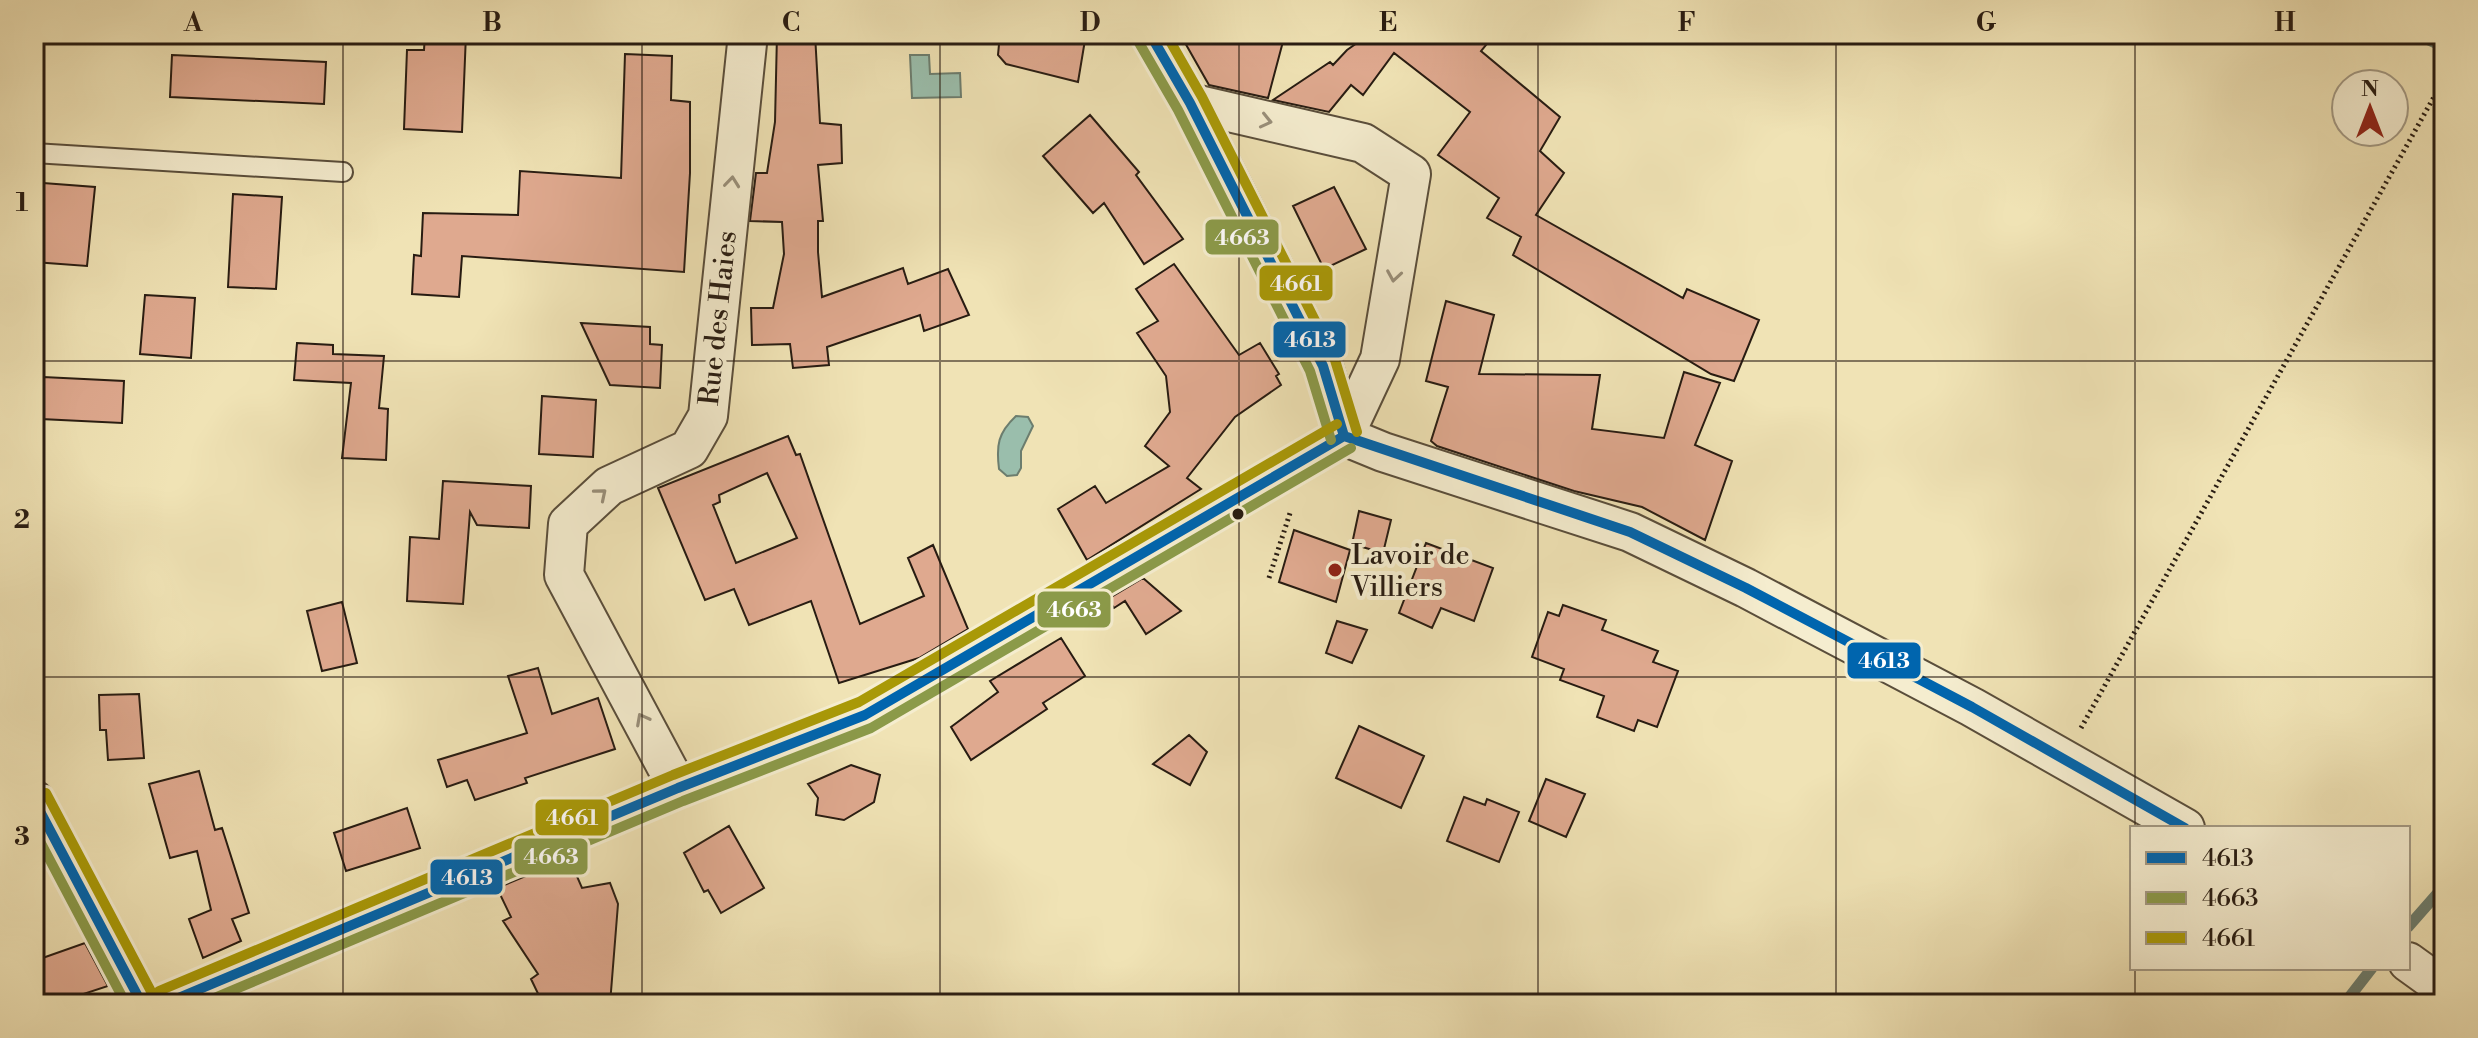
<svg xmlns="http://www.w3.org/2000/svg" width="2478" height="1038" font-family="'Libre Bodoni',serif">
	<rect width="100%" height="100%" fill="#f0e3b5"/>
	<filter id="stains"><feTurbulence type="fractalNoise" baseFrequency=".0025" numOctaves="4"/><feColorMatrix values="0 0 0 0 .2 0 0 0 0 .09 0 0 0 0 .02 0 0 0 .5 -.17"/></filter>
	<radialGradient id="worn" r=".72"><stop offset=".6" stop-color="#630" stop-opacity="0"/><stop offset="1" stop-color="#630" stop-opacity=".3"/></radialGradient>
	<path fill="#9abeac" stroke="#6c7d6e" stroke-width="2" d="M910 55H929L930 74 960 73 961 97 912 98Z
		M1016 416 1028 417 1033 426 1021 451V468L1017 475 1007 476 999 469C996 445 998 433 1016 416Z"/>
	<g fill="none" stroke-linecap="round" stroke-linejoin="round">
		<path stroke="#6c7d6e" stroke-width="11" d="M2416 34 2444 47
			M2408 927 2444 886
			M2344 1004 2372 968"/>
	</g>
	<path fill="#dfa98f" stroke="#281c12" stroke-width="2" fill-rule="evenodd" d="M425 34H466L462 132 404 129 407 50H424Z
		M777 34H815L820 123 841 125 842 163 818 165 823 221H818V252L822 297 903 268 908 284 948 269 969 315 924 331 920 315 827 347 829 365 793 368 790 344 752 345 751 308H773L784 254 782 222 750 221 756 173H767L775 122Z
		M1000 34H1086L1078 82 1006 64 998 55Z
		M1180 34H1285L1268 98 1209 85Z
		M1370 34H1495L1481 51 1560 117 1540 151 1564 173 1536 215 1683 298 1687 289 1759 320 1734 381 1711 374 1513 255 1521 237 1487 218 1499 198 1438 155 1470 112 1394 53 1363 95 1351 85 1329 112 1273 100 1330 62 1333 65 1347 50Z
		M625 54 672 56 671 100 690 102V173L684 272 462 256 459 297 412 294 414 255 421 256 423 213 518 215 520 171 621 178Z
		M172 55 326 62 324 104 170 97Z
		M1090 115 1139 172 1136 175 1183 239 1144 264 1104 203 1093 213 1043 156Z
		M43 183 95 187 87 266 34 262 35 219H41Z
		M1334 187 1366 249 1324 269 1293 206Z
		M233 194 282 197 276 289 228 287Z
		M1174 264 1239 355 1260 343 1279 374 1276 376 1281 385 1235 417 1187 478 1201 489 1087 560 1058 509 1095 486 1106 503 1169 466 1145 446 1170 412 1166 376 1137 333 1158 321 1136 289Z
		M145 295 195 298 191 358 140 354Z
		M1446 301 1494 315 1479 374 1600 375 1592 429 1664 438 1684 372 1720 383 1695 445 1732 461 1705 540 1642 507 1574 491 1437 446 1431 441 1448 387 1426 381Z
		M581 323 650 327V344L662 345 660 388 610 385Z
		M297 343 333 345V354L384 356 379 408 388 409 386 460 342 458 351 383 294 380Z
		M43 377 124 381 122 423 41 419Z
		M542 396 596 400 593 457 539 454Z
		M788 436 796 455 800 454 860 624 924 596 908 558 933 545 968 629 919 658 839 683 811 601 749 625 734 589 705 600 658 488ZM767 473 797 538 736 563 713 505 720 502 719 495Z
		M443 481 531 486 529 528 477 525 470 512 463 604 407 601 410 537 439 539Z
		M1359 511 1391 520 1383 553 1352 544Z
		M1294 530 1350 550 1336 602 1279 582Z
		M1426 543 1493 568 1474 621 1441 608 1432 628 1399 613Z
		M1143 578 1181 611 1146 634 1125 601 1114 608 1108 599Z
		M342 602 357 663 322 671 307 611Z
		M1563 605 1606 620 1602 630 1658 651 1653 662 1678 671 1657 727 1638 720 1634 731 1597 717 1604 696 1560 680 1564 669 1532 657 1548 612 1559 616Z
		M1337 621 1367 630 1352 663 1326 653Z
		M1061 638 1085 676 1043 703 1047 709 971 760 951 727 998 692 990 681Z
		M538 668 552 714 598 698 615 749 525 778 527 783 475 800 467 780 447 787 438 760 527 733 508 676Z
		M139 694 144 758 108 760 106 730H100L99 695Z
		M1359 726 1424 756 1401 808 1336 778Z
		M1189 735 1207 752 1190 785 1153 764Z
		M851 765 880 775 874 802 844 820 816 815 818 798 808 784Z
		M199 771 215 830 222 828 249 913 232 919 241 941 203 958 189 919 211 910 197 851 170 858 149 784Z
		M1546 779 1585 794 1566 837 1529 821Z
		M1464 797 1485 805 1487 799 1519 812 1499 862 1447 841Z
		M407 808 420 848 346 871 334 833Z
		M729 826 764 888 721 913 708 890 704 892 684 853Z
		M569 858 582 888 610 883 618 904 610 1004H543L531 979 538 974 503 921 511 917 497 888Z
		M85 943 108 986 53 1004H34V961Z"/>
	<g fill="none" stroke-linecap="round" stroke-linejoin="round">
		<g stroke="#5a4e3b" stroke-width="22">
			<path id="service" d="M34 153 343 172"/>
		</g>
		<g stroke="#5a4e3b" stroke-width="42">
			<path id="minor" d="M1150 34 1190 103 1323 366 1344 436 1383 452 1630 532 1746 588 1972 707 2185 828
				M678 788 564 575 568 524 609 486 689 449 708 416 748 34
				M34 800 142 1004
				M2408 962 2444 988
				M164 1004 678 788 865 715 1344 436 1380 359 1411 174 1363 143 1190 103"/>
		</g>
		<path stroke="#281c12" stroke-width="5" stroke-dasharray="2 4" stroke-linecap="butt" d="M1269 578 1291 510
			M2081 728 2444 79"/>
		<use href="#service" stroke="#f5edcf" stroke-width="18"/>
		<use href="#minor" stroke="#f5edcf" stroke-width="38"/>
		<g stroke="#f5edcf" stroke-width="16">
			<path id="bus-1" d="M1150 34 1190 103 1323 366 1344 436 1630 532 1746 588 1972 707 2185 828
				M34 800 142 1004
				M164 1004 678 788 865 715 1344 436"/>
		</g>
		<g stroke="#f5edcf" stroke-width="16">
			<path id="bus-2" d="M1138 41 1178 110 1310 371 1331 440
				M34 830 126 1004
				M200 1004 683 801 871 728 1351 448"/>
		</g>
		<g stroke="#f5edcf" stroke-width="16">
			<path id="bus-3" d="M1166 34 1202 97 1335 360 1357 432
				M46 793 154 997
				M159 991 673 775 859 702 1337 424"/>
		</g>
		<use href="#bus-1" stroke="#0065ae" stroke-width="10"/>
		<use href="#bus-2" stroke="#8b9a49" stroke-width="10"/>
		<use href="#bus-3" stroke="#a99907" stroke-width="10"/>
	</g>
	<defs><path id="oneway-chevron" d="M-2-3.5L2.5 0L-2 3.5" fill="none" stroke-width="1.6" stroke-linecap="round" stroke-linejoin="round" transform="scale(2)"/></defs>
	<g stroke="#998f7a">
		<use href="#oneway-chevron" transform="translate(1266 121) rotate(13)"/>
		<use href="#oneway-chevron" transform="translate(732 182) rotate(-84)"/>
		<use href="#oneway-chevron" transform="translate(1394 276) rotate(99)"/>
		<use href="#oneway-chevron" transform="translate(601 494) rotate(-40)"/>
		<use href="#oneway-chevron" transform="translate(642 719) rotate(-118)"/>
	</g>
	<path fill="none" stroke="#281c12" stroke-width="2" stroke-opacity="0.55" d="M343 34V1004M642 34V1004M940 34V1004M1239 34V1004M1538 34V1004M1836 34V1004M2135 34V828M34 361H2444M34 677H2444M2135 968V1004"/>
	<circle fill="#281c12" stroke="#f5edcf" stroke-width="3" cx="1238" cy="514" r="7"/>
	<circle fill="#8f2418" stroke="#f5edcf" stroke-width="3" cx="1335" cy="570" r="8"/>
	<g text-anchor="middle" stroke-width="8" stroke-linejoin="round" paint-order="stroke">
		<g font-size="28" fill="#281c12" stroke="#f5edcf">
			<text transform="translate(717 318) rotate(-84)" y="10">Rue des Haies</text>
		</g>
		<g font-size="28" fill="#281c12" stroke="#f5edcf" text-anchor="start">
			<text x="1351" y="564">Lavoir de<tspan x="1351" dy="32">Villiers</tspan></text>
		</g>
	</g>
	<g stroke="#f5edcf" stroke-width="3">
		<rect x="1204" y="218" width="76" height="38" rx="8" fill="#8b9a49"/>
		<rect x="1258" y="264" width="76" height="38" rx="8" fill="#a99907"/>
		<rect x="1272" y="320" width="75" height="39" rx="8" fill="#0065ae"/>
		<rect x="1036" y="590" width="76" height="39" rx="8" fill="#8b9a49"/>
		<rect x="1846" y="641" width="76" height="39" rx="8" fill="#0065ae"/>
		<rect x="534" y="798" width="76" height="39" rx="8" fill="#a99907"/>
		<rect x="513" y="837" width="76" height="39" rx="8" fill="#8b9a49"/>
		<rect x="429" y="858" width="75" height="38" rx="8" fill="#0065ae"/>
	</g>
	<g font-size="22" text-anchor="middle" font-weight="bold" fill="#fff">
		<text x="1242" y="245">4663</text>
		<text x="1296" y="291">4661</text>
		<text x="1310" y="347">4613</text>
		<text x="1074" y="617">4663</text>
		<text x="1884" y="668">4613</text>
		<text x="572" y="825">4661</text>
		<text x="551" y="864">4663</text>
		<text x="467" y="885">4613</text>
	</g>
	<rect width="2478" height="1038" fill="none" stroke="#f0e3b5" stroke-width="88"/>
	<rect x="2130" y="826" width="280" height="144" fill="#f5edcf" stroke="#a39983" stroke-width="2"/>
	<rect x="2146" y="852" width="40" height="12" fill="#0065ae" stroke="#a39983" stroke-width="2"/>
	<text x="2202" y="866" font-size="24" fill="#281c12">4613</text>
	<rect x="2146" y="892" width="40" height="12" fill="#8b9a49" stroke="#a39983" stroke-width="2"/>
	<text x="2202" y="906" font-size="24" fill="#281c12">4663</text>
	<rect x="2146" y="932" width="40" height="12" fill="#a99907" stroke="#a39983" stroke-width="2"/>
	<text x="2202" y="946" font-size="24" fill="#281c12">4661</text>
	<g transform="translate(2370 108)"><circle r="38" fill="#f5edcf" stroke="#a39983" stroke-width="2"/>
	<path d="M0-6L14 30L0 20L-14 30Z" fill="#8f2418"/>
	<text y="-12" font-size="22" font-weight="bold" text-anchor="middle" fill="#281c12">N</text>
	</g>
	<rect x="44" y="44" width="2390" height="950" fill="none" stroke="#281c12" stroke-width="3"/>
	<g font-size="26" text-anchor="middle" font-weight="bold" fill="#281c12">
		<text x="193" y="31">A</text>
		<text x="492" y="31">B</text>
		<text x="791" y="31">C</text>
		<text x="1090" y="31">D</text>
		<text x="1388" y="31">E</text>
		<text x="1687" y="31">F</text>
		<text x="1986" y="31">G</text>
		<text x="2285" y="31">H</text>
		<text x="22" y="211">1</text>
		<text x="22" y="528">2</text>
		<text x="22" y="845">3</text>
	</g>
	<rect width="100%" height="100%" filter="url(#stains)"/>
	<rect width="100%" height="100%" fill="url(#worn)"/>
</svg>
